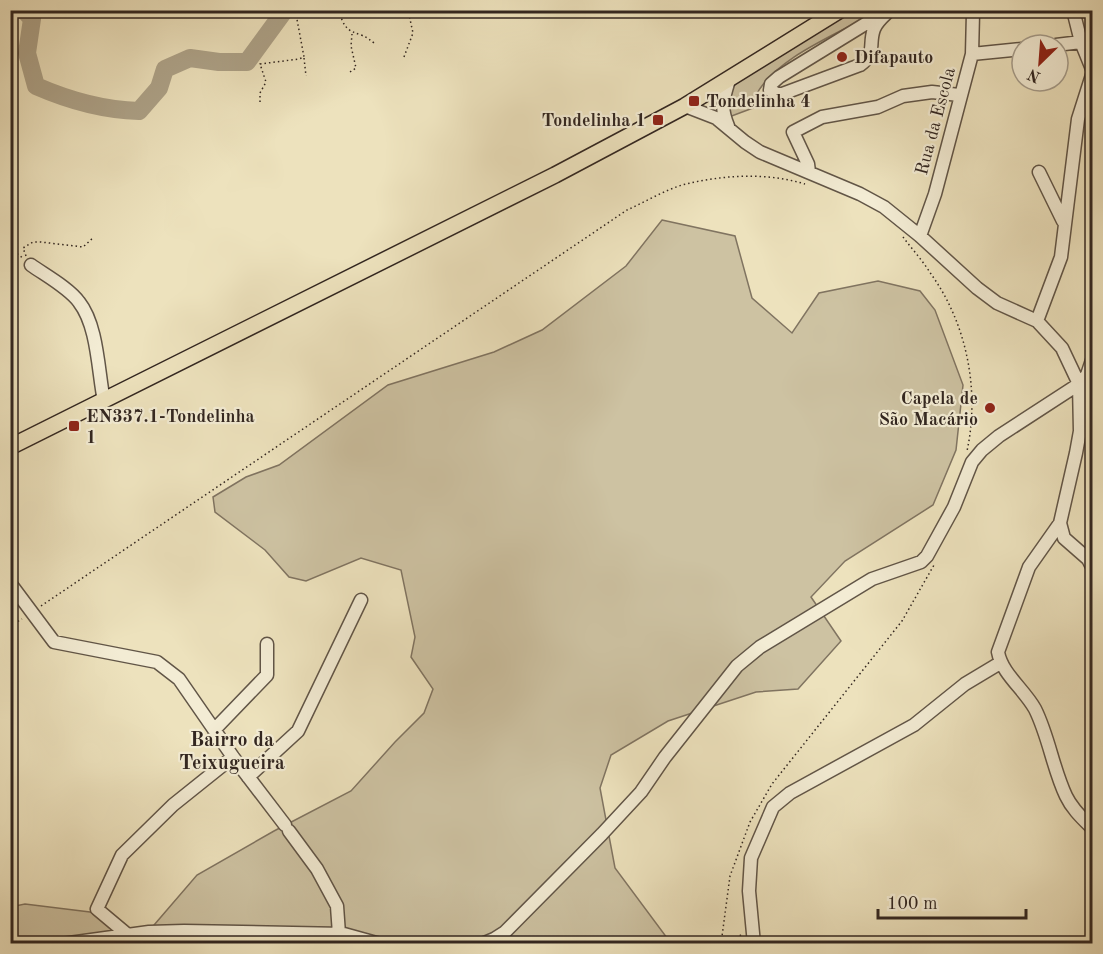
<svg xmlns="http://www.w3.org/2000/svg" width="1103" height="954" font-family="'Old Standard TT',serif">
	<rect width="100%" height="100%" fill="#ede2bd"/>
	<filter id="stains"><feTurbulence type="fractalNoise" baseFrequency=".00333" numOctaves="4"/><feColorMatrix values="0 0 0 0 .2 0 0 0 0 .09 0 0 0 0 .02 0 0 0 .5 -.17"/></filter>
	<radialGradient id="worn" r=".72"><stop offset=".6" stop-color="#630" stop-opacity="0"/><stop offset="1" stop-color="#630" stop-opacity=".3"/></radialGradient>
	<path fill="#cdc2a2" stroke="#807461" stroke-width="1.5" d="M860 10 878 11C841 33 777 56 756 95L761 105 729 117 726 98 736 82 849 12Z
		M662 220 735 236 752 298 792 333 819 293 878 281 920 291 935 310 963 385 956 450 933 505 845 561 811 597 841 641 798 689 756 692 668 721 611 755 600 788 615 868 667 938 674 943H11L10 907 25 904 90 912 142 939 197 875 274 831 351 791 395 742 424 713 433 689 411 657 415 637 401 570 361 558 306 581 289 577 265 550 215 512 213 497 246 477 279 465 388 385 494 352 542 330 626 266Z"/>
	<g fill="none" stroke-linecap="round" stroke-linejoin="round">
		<path stroke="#ada288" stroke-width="18" d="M24 10 32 19 27 53 36 86C68 100 103 110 139 111L159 88 165 69 190 58 219 62H247L285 10"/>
		<g stroke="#615547" stroke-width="15">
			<path id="minor" d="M888 10 779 77 771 84 770 90 777 94H782L860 65C877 53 868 45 874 29 877 21 884 16 890 10
				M1073 10 1081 42 1092 69
				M1056 45 1081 42
				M972 54 1022 49
				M685 106 716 118 745 142 760 152 860 194 884 207 920 236 977 288 997 303 1037 321 1062 348 1079 384 1080 431 1076 453 1060 523 1029 567 998 652C1002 674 1024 689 1035 709 1049 737 1053 769 1066 796 1072 809 1083 819 1092 828
				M728 126C720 107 723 100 729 80
				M809 172 808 164 793 132 822 117 878 107 903 96 932 92 959 95
				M1039 172 1063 221
				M920 236 935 194 972 54 973 13
				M31 265C45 275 69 288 79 302 98 326 98 372 104 401
				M1037 321 1061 257 1078 119 1092 75
				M1060 523 1064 538 1088 559 1092 567
				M10 583 54 642 157 662 179 679 233 757 285 825
				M214 730 267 675V644
				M248 777 298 731 361 600
				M289 831 317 869 337 906 339 934
				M128 935 97 909 122 855 173 805 233 757
				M62 944 149 932 184 931 344 934 380 944
				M482 944 494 939 505 932 602 834 641 792 665 757 737 666 760 647 872 579 921 562 927 556 954 507 972 462 982 450 999 436 1079 384 1087 375 1092 360
				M754 944 749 891 751 858 773 807 790 793 914 725 965 684 1000 663"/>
		</g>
		<g stroke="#322620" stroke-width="18">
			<path id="major" d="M10 447 555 175 685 106 840 10"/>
		</g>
		<path stroke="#322620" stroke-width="1.5" stroke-dasharray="1.5 3" stroke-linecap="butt" d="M339 10C346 40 357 27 375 44
			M404 57 413 33 408 10
			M304 58 306 76
			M350 72 356 68 351 46 352 34
			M260 102V93L266 82 260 64 299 59 304 57 296 14 299 10
			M10 229 18 225
			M903 237C912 249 923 261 931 274 967 324 980 391 967 451
			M10 248 24 259
			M26 256 23 248 33 242H41L83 247 94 237
			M41 606 627 210C645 202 663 191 682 185 722 175 765 172 805 184
			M10 626 22 619
			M721 944 730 876 750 822 772 784 902 621 934 565
			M736 944 742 932"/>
		<use href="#minor" stroke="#f3ecd4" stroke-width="12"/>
		<use href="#major" stroke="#ede2bd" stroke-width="15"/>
	</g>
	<g fill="#8f2418" stroke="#f3ecd4" stroke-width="2">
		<circle cx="842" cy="57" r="6"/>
		<rect x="688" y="95" width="12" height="12" rx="3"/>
		<rect x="652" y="114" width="12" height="12" rx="3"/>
		<circle cx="990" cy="408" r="6"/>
		<rect x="68" y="420" width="12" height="12" rx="3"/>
	</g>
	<g text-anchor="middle" stroke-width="4.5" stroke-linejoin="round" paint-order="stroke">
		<g font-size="18" font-weight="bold" fill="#322620" stroke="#f3ecd4" text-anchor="start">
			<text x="854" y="63">Difapauto</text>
			<text x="706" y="107">Tondelinha 4</text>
			<text x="646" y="126" text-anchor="end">Tondelinha 1</text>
			<text x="978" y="404" text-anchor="end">Capela de<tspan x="978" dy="21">São Macário</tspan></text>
			<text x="86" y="422">EN337.1-Tondelinha<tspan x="86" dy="21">1</tspan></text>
		</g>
		<g font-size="18" fill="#322620" stroke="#f3ecd4">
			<text transform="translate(935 121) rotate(-75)" y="6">Rua da Escola</text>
		</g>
		<g font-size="20" font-weight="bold" fill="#322620" stroke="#f3ecd4">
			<text x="232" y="746">Bairro da<tspan x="232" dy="23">Teixugueira</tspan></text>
		</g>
	</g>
	<rect width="1103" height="954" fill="none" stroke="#ede2bd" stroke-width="36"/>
	<rect x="12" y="12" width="1079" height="930" fill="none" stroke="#322620" stroke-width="3"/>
	<rect x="18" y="18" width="1067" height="918" fill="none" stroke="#322620" stroke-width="1.5"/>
	<g transform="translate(1040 63) rotate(205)"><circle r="28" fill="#f3ecd4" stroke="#a69d8c" stroke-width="1.5"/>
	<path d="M0-4.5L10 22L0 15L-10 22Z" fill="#8f2418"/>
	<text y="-9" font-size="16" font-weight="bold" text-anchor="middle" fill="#322620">N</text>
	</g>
	<path d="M878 909v9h148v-9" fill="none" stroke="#322620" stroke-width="3"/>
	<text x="887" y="909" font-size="18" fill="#322620" stroke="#f3ecd4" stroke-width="4.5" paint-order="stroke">100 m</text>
	<rect width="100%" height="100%" filter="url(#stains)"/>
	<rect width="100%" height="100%" fill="url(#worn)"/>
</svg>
